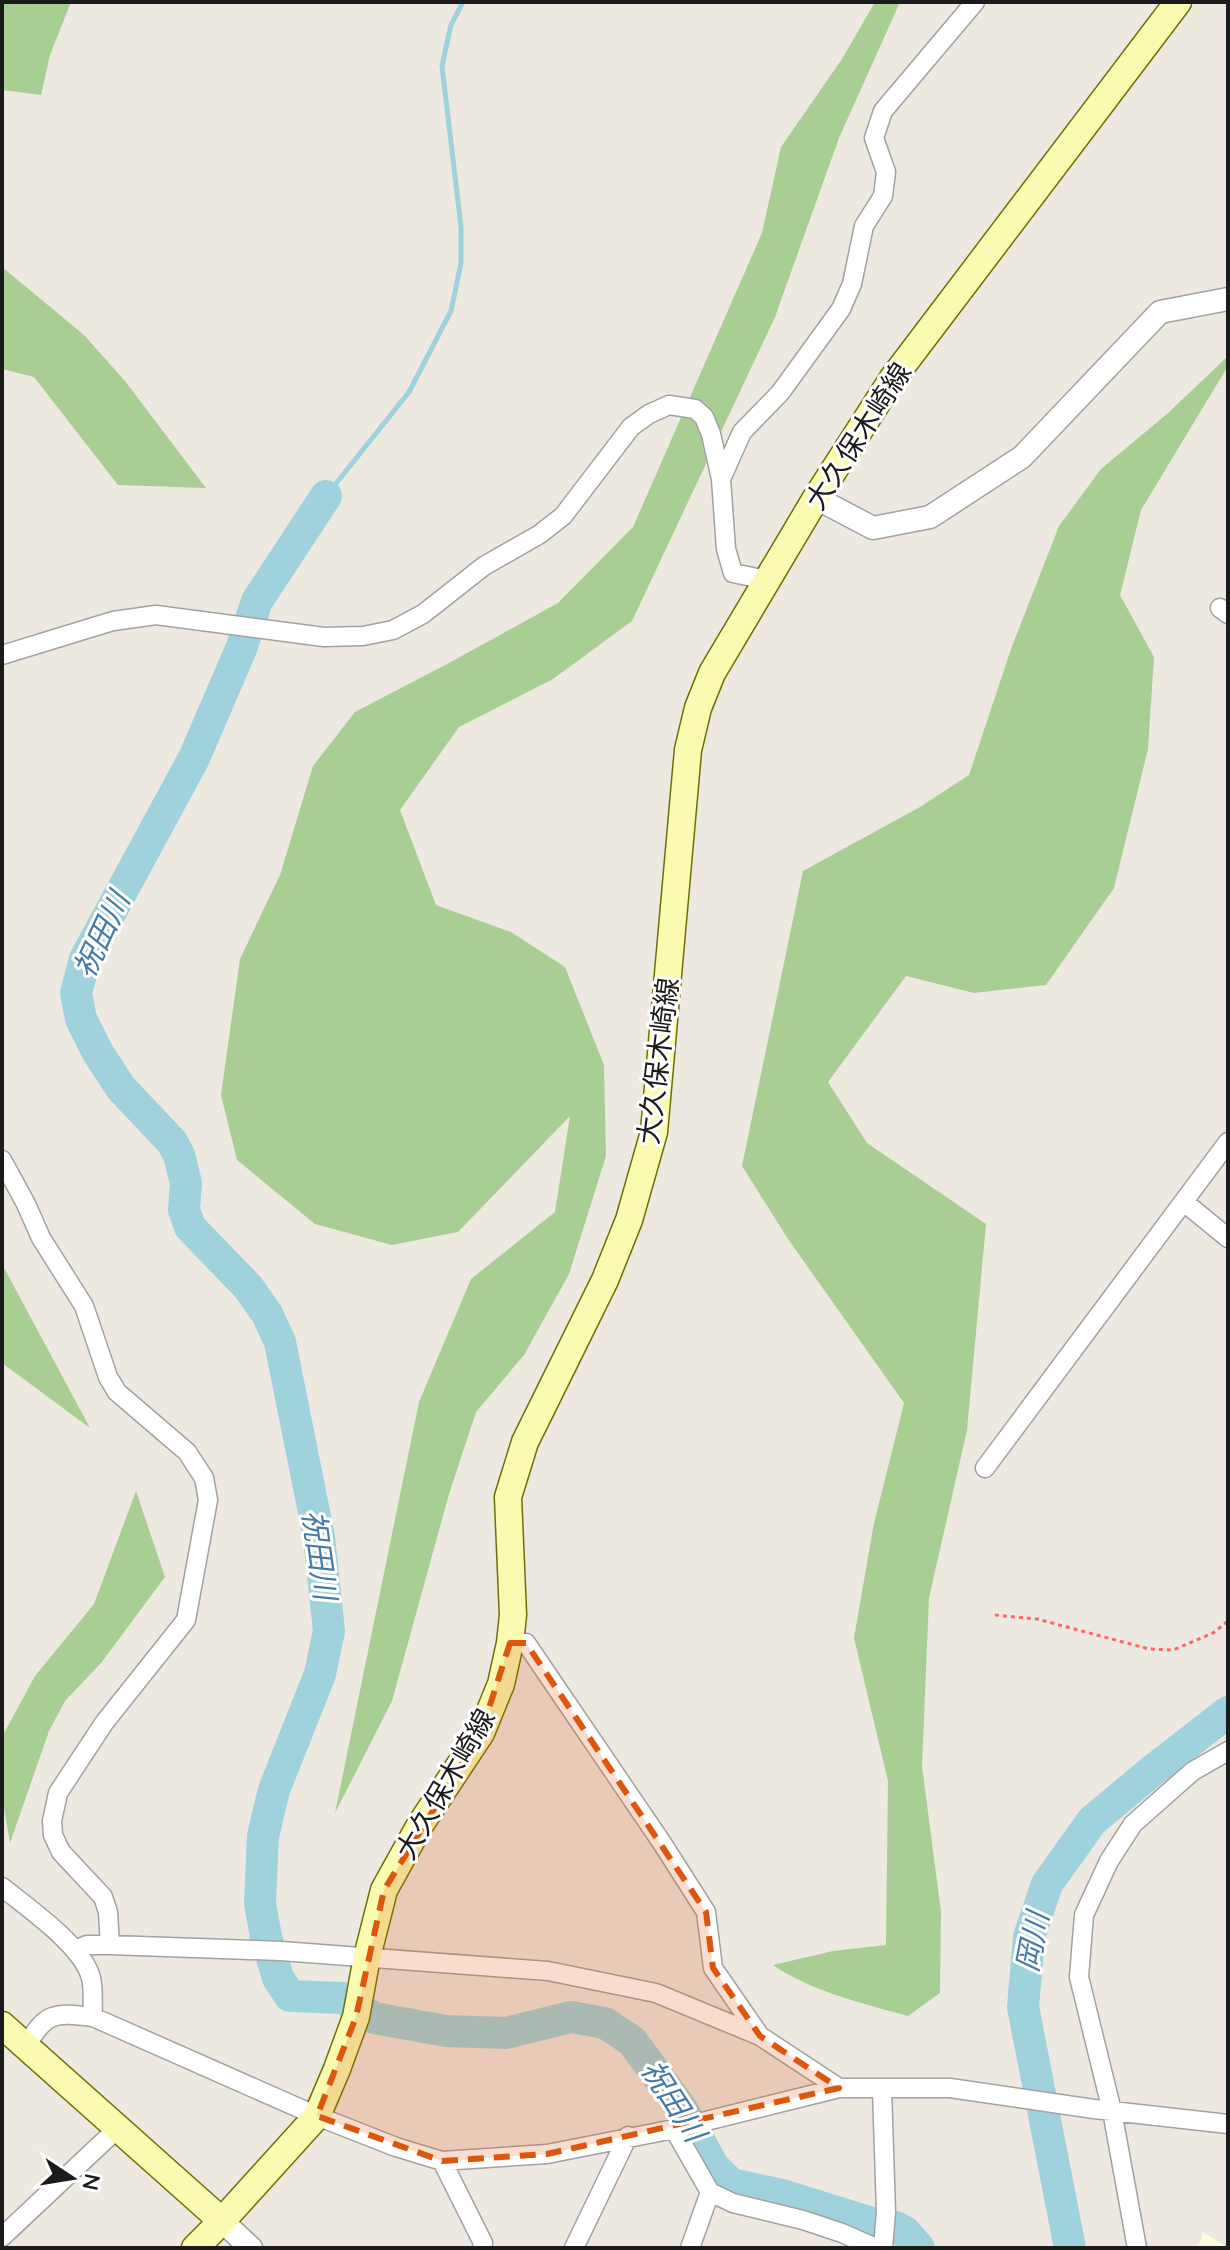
<svg xmlns="http://www.w3.org/2000/svg" width="1230" height="2250" font-family="Quicksand,'Noto Sans JP',sans-serif">
	<rect width="100%" height="100%" fill="#ede8e0"/>
	<path fill="#fffdd7" d="M1203 2232 1228 2248H1198Z"/>
	<path fill="#a8ce94" d="M2 2H71L50 55 41 95 2 90Z
		M875 2H900L839 138 775 317 632 621 553 679 459 727 400 810 436 905 511 932 565 967 604 1065 606 1156 569 1274 524 1355 476 1412 449 1494 392 1701 335 1813 419 1402 471 1279 555 1212 570 1116 458 1232 392 1245 315 1224 237 1160 221 1095 240 959 280 875 313 766 355 712 449 663 558 603 633 527 762 233 781 147 842 59Z
		M2 267 84 335 125 381 206 488 118 485 34 377 2 369Z
		M1228 356V366L1141 510 1120 595 1154 657 1148 749 1114 888 1046 985 974 993 906 976 828 1082 867 1143 986 1224 967 1430 929 1598 922 1766 941 1912 940 1993 908 2016C861 2003 813 1992 773 1965L833 1951 886 1945 888 1781 854 1638 874 1523 904 1403 788 1239 742 1166 803 871 920 807 969 775 1011 649 1059 526 1101 469 1167 414Z
		M2 1264 90 1428 2 1363Z
		M136 1491 165 1577 101 1663 65 1701 49 1731 10 1843 2 1796V1737L35 1676 94 1604Z"/>
	<g fill="none" stroke-linecap="round" stroke-linejoin="round">
		<path stroke="#9fd2dc" stroke-width="5" d="M326 496 409 392 451 311 461 263V227L442 66 451 25 463 2"/>
		<path stroke="#9fd2dc" stroke-width="32" d="M326 496 257 601 241 649 194 758 85 959 76 993 81 1019 98 1053 121 1088 172 1142 179 1155 186 1183 184 1210 190 1227 248 1287 267 1314 280 1342 319 1537 329 1631 320 1674 274 1790 263 1836 260 1903 266 1937 278 1978 290 1996 343 1998 374 2018 446 2031 506 2033 571 2017 605 2023 632 2041 682 2109 713 2166 731 2184 782 2195 872 2223 896 2227 905 2232 919 2248
			M1070 2248 1023 2007 1029 1937 1047 1884 1092 1821 1152 1771 1228 1712"/>
		<g stroke="#a2a2a2" stroke-width="21">
			<path id="minor" d="M721 479 742 432 780 393 841 309 852 284 864 226 883 196 886 172 874 138 883 111 975 2
				M1220 608 1228 614
				M2 655 113 621 156 615 324 637 363 636 393 630 423 614 484 566 540 534 563 516 631 427 649 414 669 405 695 409 704 417 711 434 721 479 726 549 733 573 767 580
				M2 1160 26 1204 41 1238 84 1306 108 1377 117 1392 187 1452 204 1478 208 1500 186 1620 104 1723 58 1793 52 1821 53 1835 61 1852 103 1897 108 1912 110 1945
				M1184 1202 1228 1238
				M985 1468 1228 1142
				M510 1643H526L662 1843 706 1912 713 1968 760 2036
				M2 1887C28 1908 83 1946 91 1978 94 1990 92 2004 93 2017
				M75 1950 87 1945H110L281 1951 548 1971 656 1993 760 2036 839 2088
				M26 2047C45 2012 55 2012 93 2017L317 2116 396 2147 442 2161 547 2154 674 2129 839 2088H950L1094 2109 1228 2124
				M882 2089 886 2212 883 2248
				M674 2129 710 2192 733 2203 803 2220 842 2233 876 2248
				M442 2161 483 2243 482 2248
				M2 2237 118 2128
				M574 2248 628 2136
				M690 2248 710 2192
				M1137 2248 1112 2111 1079 1977 1084 1915 1109 1861 1133 1824 1193 1771 1228 1751"/>
		</g>
		<g stroke="#a2a2a2" stroke-width="25">
			<path id="tertiary" d="M816 498 873 528 930 517 1022 457 1160 312 1228 299
				M222 2221 251 2248"/>
		</g>
		<g stroke="#6c7202" stroke-width="29">
			<path id="secondary" d="M2 2025 222 2221
				M195 2248 222 2221 317 2116 337 2069 356 2017 367 1957 384 1890 420 1825 481 1733 501 1684 510 1643 513 1615 508 1497 525 1442 605 1280 629 1220 654 1132 688 750 698 708 712 673 816 498 893 378 1178 2"/>
		</g>
		<path stroke="#fc6862" stroke-width="3" stroke-dasharray="4 4" stroke-linecap="butt" d="M995 1615 1037 1619 1149 1649 1173 1650 1213 1633 1228 1621"/>
		<use href="#minor" stroke="#fff" stroke-width="18"/>
		<use href="#tertiary" stroke="#fff" stroke-width="22"/>
		<use href="#secondary" stroke="#fafab1" stroke-width="26"/>
	</g>
	<path fill="#de560d" fill-opacity="0.2" stroke="#de560d" stroke-width="6" stroke-dasharray="16 10" stroke-linejoin="round" d="M510 1643H526L706 1912 713 1968 760 2036 839 2088 547 2154 442 2161 317 2116 356 2017 384 1890 481 1733Z"/>
	<g text-anchor="middle" stroke-width="6" stroke-linejoin="round" paint-order="stroke">
		<g font-size="28" fill="#1b1b1b" stroke="#fff">
			<text transform="translate(858 436) rotate(-57)" y="10">大久保木崎線</text>
			<text transform="translate(658 1061) rotate(-83)" y="10">大久保木崎線</text>
			<text transform="translate(445 1784) rotate(-60)" y="10">大久保木崎線</text>
		</g>
		<g font-size="30" font-style="italic" fill="#447aa4" stroke="#fff">
			<text transform="translate(102 935) rotate(-65)" y="10">祝田川</text>
			<text transform="translate(319 1555) rotate(82)" y="10">祝田川</text>
			<text transform="translate(1033 1942) rotate(-79)" y="10">岡川</text>
			<text transform="translate(673 2101) rotate(57)" y="10">祝田川</text>
		</g>
	</g>
	<rect width="1230" height="2250" fill="none" stroke="#1b1b1b" stroke-width="8"/>
	<g transform="translate(72 2178) rotate(102)" stroke="#ffffff" stroke-width="6" paint-order="stroke">
	<path d="M0-6L14 30L0 20L-14 30Z" fill="#1b1b1b"/>
	<text y="-12" font-size="22" font-weight="bold" text-anchor="middle" fill="#1b1b1b">N</text>
	</g>
</svg>
